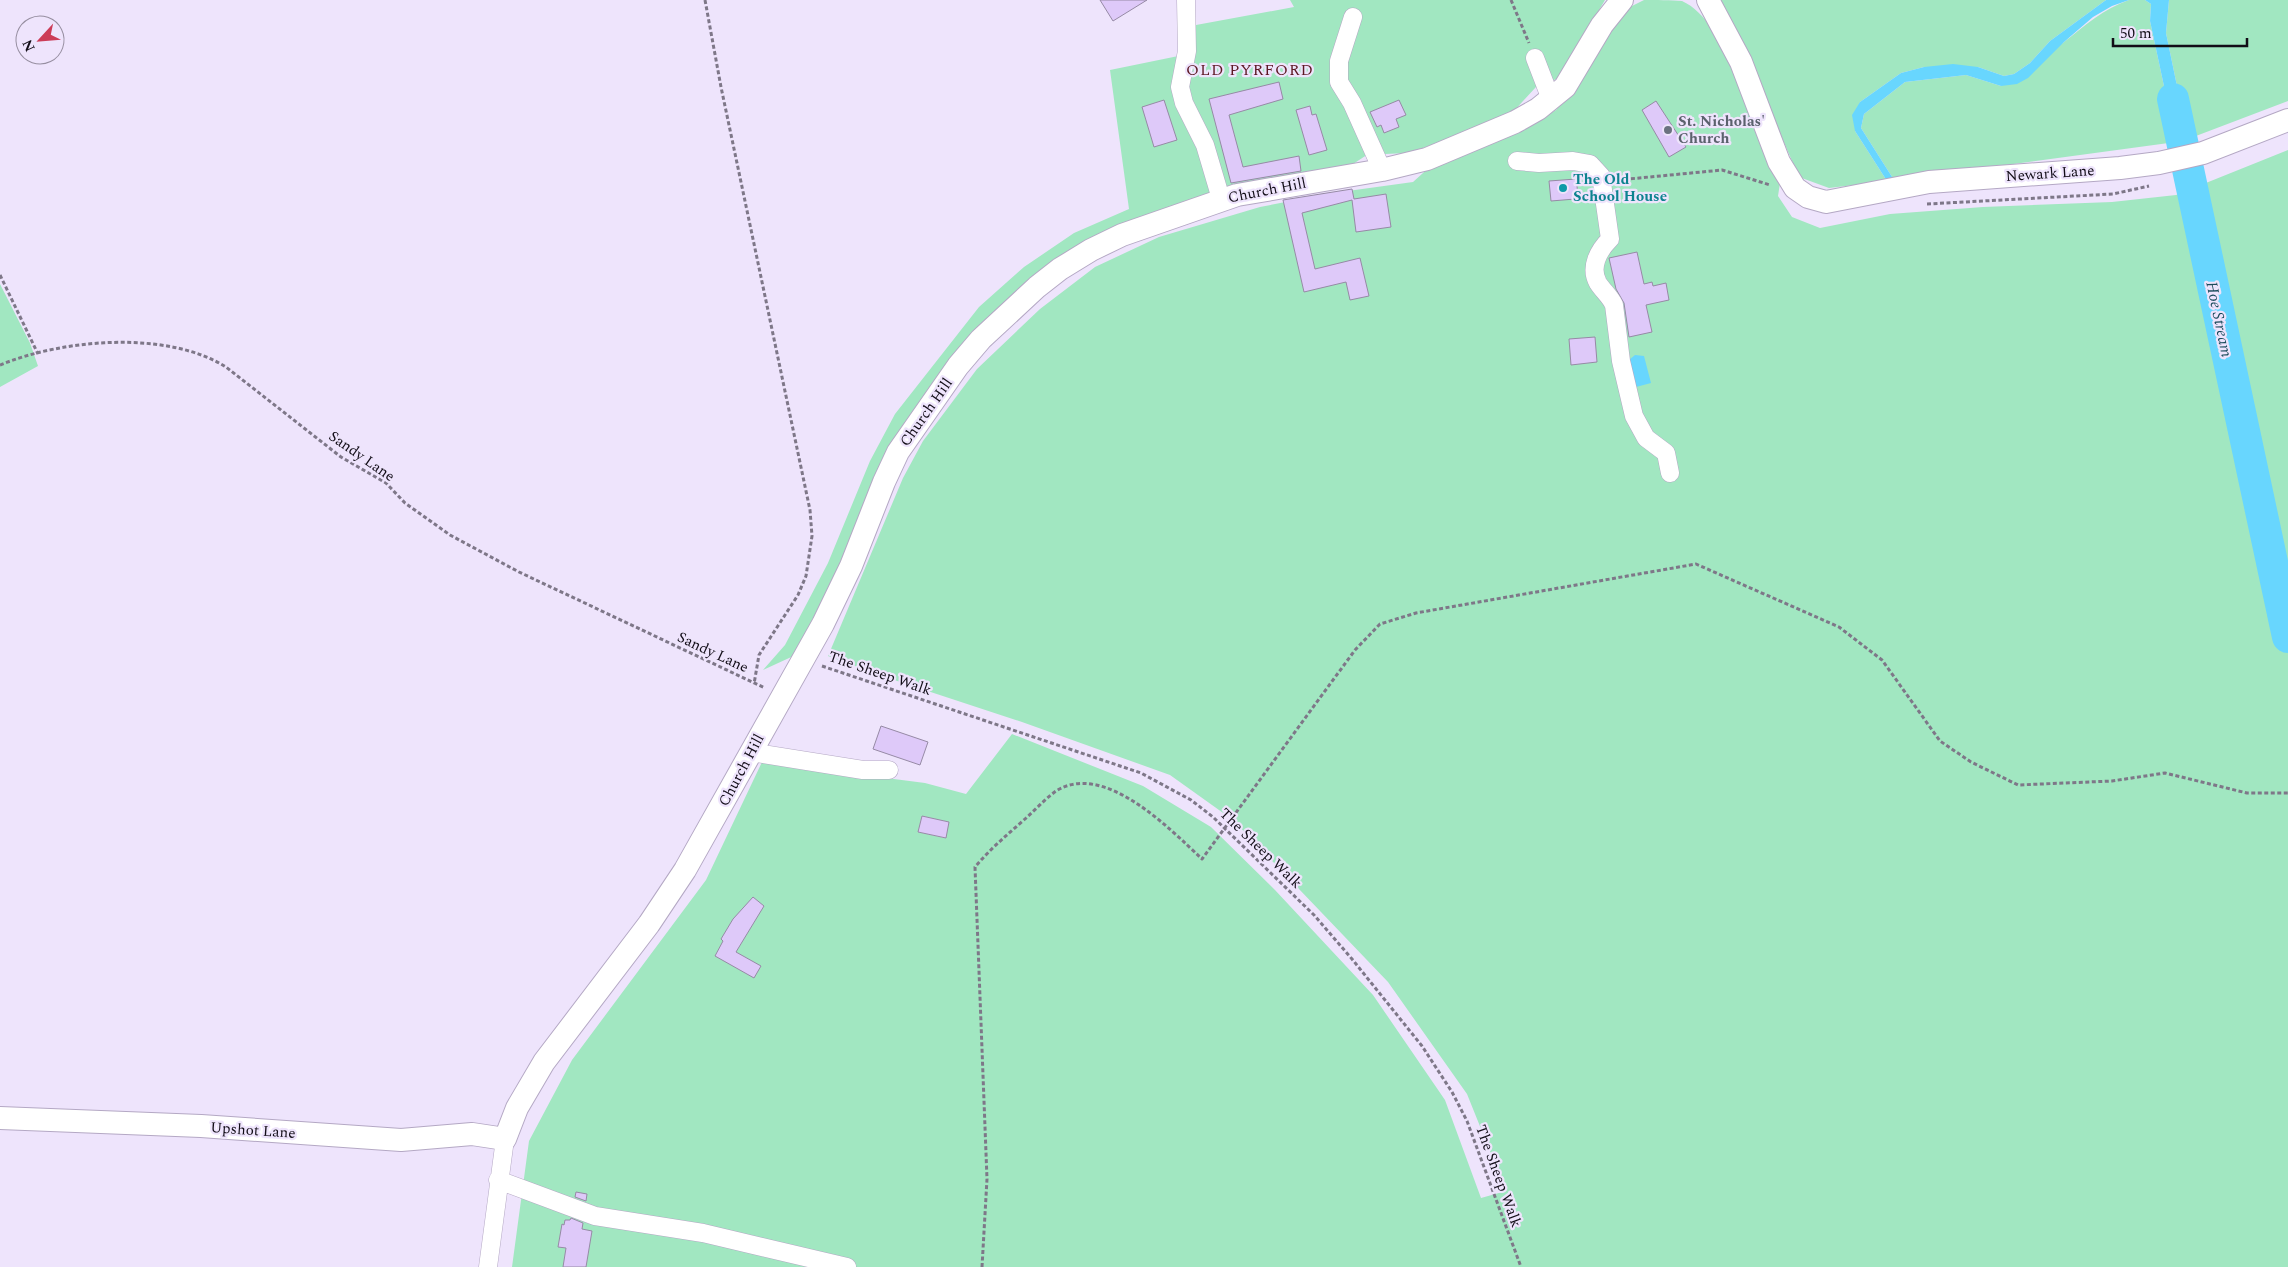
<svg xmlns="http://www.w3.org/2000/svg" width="2288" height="1267" font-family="Spectral,serif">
	<rect width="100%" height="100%" fill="#eee4fc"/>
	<path fill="#a1e7c1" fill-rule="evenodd" d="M1290 0H1605L1559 78 1536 87 1513 112 1458 136 1408 153 1385 154 1379 147 1353 164 1136 223 959 358 800 653 763 670 785 645 828 563 870 461 895 414 979 307 1024 267 1074 233 1129 209 1110 70 1193 53 1196 25 1294 7Z
		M1644 0C1655 0 1672 0 1682 1 1728 21 1762 137 1780 183L1778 196 1792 217 1820 228 1890 214 1983 207 2112 202 2176 195 2288 150V1267H512L529 1141 572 1060 706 880 762 762 925 783 966 794 1012 734 1143 786 1211 827 1275 890 1373 995 1445 1100 1481 1198 1506 1191 1467 1094 1388 982 1233 820 1170 775 1022 722 876 674 828 656 903 478 923 441 977 369 1040 309 1095 267 1159 237 1260 207 1326 194 1413 182 1433 164 1530 125 1556 110 1577 84 1611 31 1630 7ZM922 816 949 822 945 838 918 832Z
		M1715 0H2106L2050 41 2030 63 2014 74 2004 76 1978 67H1924L1901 73 1860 102 1855 131 1887 181 1829 188 1799 177 1762 92Z
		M2129 0H2145L2151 4 2150 21 2176 142 1894 180 1861 128 1864 114 1905 82 1966 75 2001 86C2022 71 2044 58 2064 42 2086 25 2103 9 2129 0Z
		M2169 0H2288V101L2188 139 2166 33Z
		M0 284 30 343 38 366 0 387Z"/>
	<path fill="#68d6fe" d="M2106 0H2129L2112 6 2093 17 2064 42 2028 78 2017 84 2001 86 1966 75 1905 82 1864 114 1861 128 1894 180 1887 181 1855 131 1852 115 1860 102 1901 73 1924 67 1953 64 1978 67 2004 76 2014 74 2030 63 2050 41Z
		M2145 0H2169L2166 33 2188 139 2176 142 2150 21 2151 4Z
		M1635 355 1644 356 1651 383 1636 387 1629 360Z"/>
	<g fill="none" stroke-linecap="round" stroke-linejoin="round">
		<path stroke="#68d6fe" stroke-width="32" d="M2173 99 2288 637"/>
	</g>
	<path fill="#dec9f9" stroke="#968aa5" d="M1100 0H1147L1113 21Z
		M1279 82 1283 99 1229 115 1243 167 1299 156 1301 171 1231 183 1209 99Z
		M1164 100 1177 140 1154 147 1142 107Z
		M1399 100 1406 115 1396 119 1399 127 1384 133 1381 125 1377 127 1370 112Z
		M1656 101 1686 147 1669 157 1642 110Z
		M1310 106 1312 115 1316 114 1327 150 1309 155 1296 110Z
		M1576 179 1578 194 1574 195 1575 199 1551 201 1549 181Z
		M1352 189 1354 199 1386 194 1391 227 1356 232 1352 200 1302 213 1315 269 1360 258 1369 296 1350 300 1346 282 1304 292 1283 200Z
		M1637 252 1644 284 1652 282 1653 286 1666 283 1669 300 1646 305 1652 332 1629 337 1624 303 1616 289 1609 258Z
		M1595 337 1597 362 1571 365 1569 339Z
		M881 726 928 742 920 765 873 749Z
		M922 816 949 822 946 838 918 832Z
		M753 897 764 906 736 952 761 966 754 978 715 956 723 941 721 939 733 919Z
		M576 1192 587 1194 586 1201 575 1197Z
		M571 1218 583 1223 582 1229 592 1231 586 1267H563L566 1248 558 1247 562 1224 564 1225 565 1220H570Z"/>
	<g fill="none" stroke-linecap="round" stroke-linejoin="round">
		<g stroke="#b4a8c4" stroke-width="19">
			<path id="minor" d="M1186 0 1187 51 1180 87 1184 103 1205 145 1221 199
				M1353 17 1339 61V82L1352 103 1382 170
				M1535 58 1550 97
				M1517 161 1539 163 1573 161 1590 164 1601 176 1610 239C1599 250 1589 267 1598 283 1603 291 1610 296 1614 305L1621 361 1634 416 1646 438 1666 453 1670 473
				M750 752 863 770H889
				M498 1180 595 1216 703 1233 847 1267
				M488 1267 505 1139"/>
		</g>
		<g stroke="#b4a8c4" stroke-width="24">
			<path id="major" d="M1708 0 1741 62 1779 162 1795 188 1808 197 1826 202 1929 182 2120 168 2159 163 2203 153 2288 120
				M0 1118 201 1126 401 1140 472 1134 505 1139 517 1108 544 1062 649 924 685 870 823 624 851 566 884 482 898 452 958 366 981 339 1037 287 1060 269 1091 250 1122 235 1237 195 1382 170 1427 159 1515 122 1538 109 1565 87 1602 25 1622 0"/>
		</g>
		<path stroke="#7e7788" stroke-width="3" stroke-dasharray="4 2.5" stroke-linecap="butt" d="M705 0 721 87 810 510 812 536 806 576 798 595 759 655 754 684
			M1511 0 1529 43
			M1618 180 1722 170 1770 185
			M1927 204 2113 194 2149 186
			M0 275 38 354
			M0 365C63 339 167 330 226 367L341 457 386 483 405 503 450 535 519 572 765 688
			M822 666 1141 773 1191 800 1213 817 1314 915 1352 959 1422 1046 1452 1092 1467 1121 1521 1267
			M982 1267 987 1179 975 867C990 849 1007 835 1025 819 1035 810 1045 799 1056 791 1104 761 1169 828 1202 859L1355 650 1380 624 1416 613 1696 564 1839 627 1882 660 1940 741 1971 762 2018 785 2112 781 2165 773 2247 793H2288"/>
		<use href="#minor" stroke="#fff" stroke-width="18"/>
		<use href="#major" stroke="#fff" stroke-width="22"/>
	</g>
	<circle fill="#6b7280" stroke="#eee4fc" stroke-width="2" cx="1668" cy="130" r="5"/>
	<circle fill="#0f9aa8" stroke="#eee4fc" stroke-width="2" cx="1563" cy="188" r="5"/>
	<g text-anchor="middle" stroke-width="4.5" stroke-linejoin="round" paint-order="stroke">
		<g font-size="15" font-weight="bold" fill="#5b616d" stroke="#eee4fc" text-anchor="start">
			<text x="1678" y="126">St. Nicholas'<tspan x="1678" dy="17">Church</tspan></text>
		</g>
		<g font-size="15" fill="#120d17" stroke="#eee4fc">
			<text transform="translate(2050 173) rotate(-4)" y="5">Newark Lane</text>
			<text transform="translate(1267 190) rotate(-11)" y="5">Church Hill</text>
			<text transform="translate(926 412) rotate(-55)" y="5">Church Hill</text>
			<text transform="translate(362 456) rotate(35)" y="5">Sandy Lane</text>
			<text transform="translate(713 652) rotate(25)" y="5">Sandy Lane</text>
			<text transform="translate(880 673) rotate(19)" y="5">The Sheep Walk</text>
			<text transform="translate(741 770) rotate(-62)" y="5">Church Hill</text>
			<text transform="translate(1261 848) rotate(44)" y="5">The Sheep Walk</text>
			<text transform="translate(253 1130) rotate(4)" y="5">Upshot Lane</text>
			<text transform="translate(1499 1176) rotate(70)" y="5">The Sheep Walk</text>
		</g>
		<g font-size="15" font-weight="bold" fill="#0d838f" stroke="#eee4fc" text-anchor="start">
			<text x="1573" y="184">The Old<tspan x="1573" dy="17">School House</tspan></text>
		</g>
		<g font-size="16" letter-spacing="1" fill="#5d1824" stroke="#eee4fc">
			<text x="1250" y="75">OLD PYRFORD</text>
		</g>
		<g font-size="16" font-style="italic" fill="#1b4b5b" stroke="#eee4fc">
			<text transform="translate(2220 319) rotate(78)" y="6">Hoe Stream</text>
		</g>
	</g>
	<g transform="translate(40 40) rotate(244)"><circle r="24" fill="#eee4fc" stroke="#968ea0"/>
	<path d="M0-4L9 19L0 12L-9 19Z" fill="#cc3c57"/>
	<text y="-8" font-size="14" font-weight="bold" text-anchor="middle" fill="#120d17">N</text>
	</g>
	<path d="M2113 38v8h134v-8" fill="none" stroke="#120d17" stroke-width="2.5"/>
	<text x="2120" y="38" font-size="15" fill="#120d17" stroke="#eee4fc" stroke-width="4" paint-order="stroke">50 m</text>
</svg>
